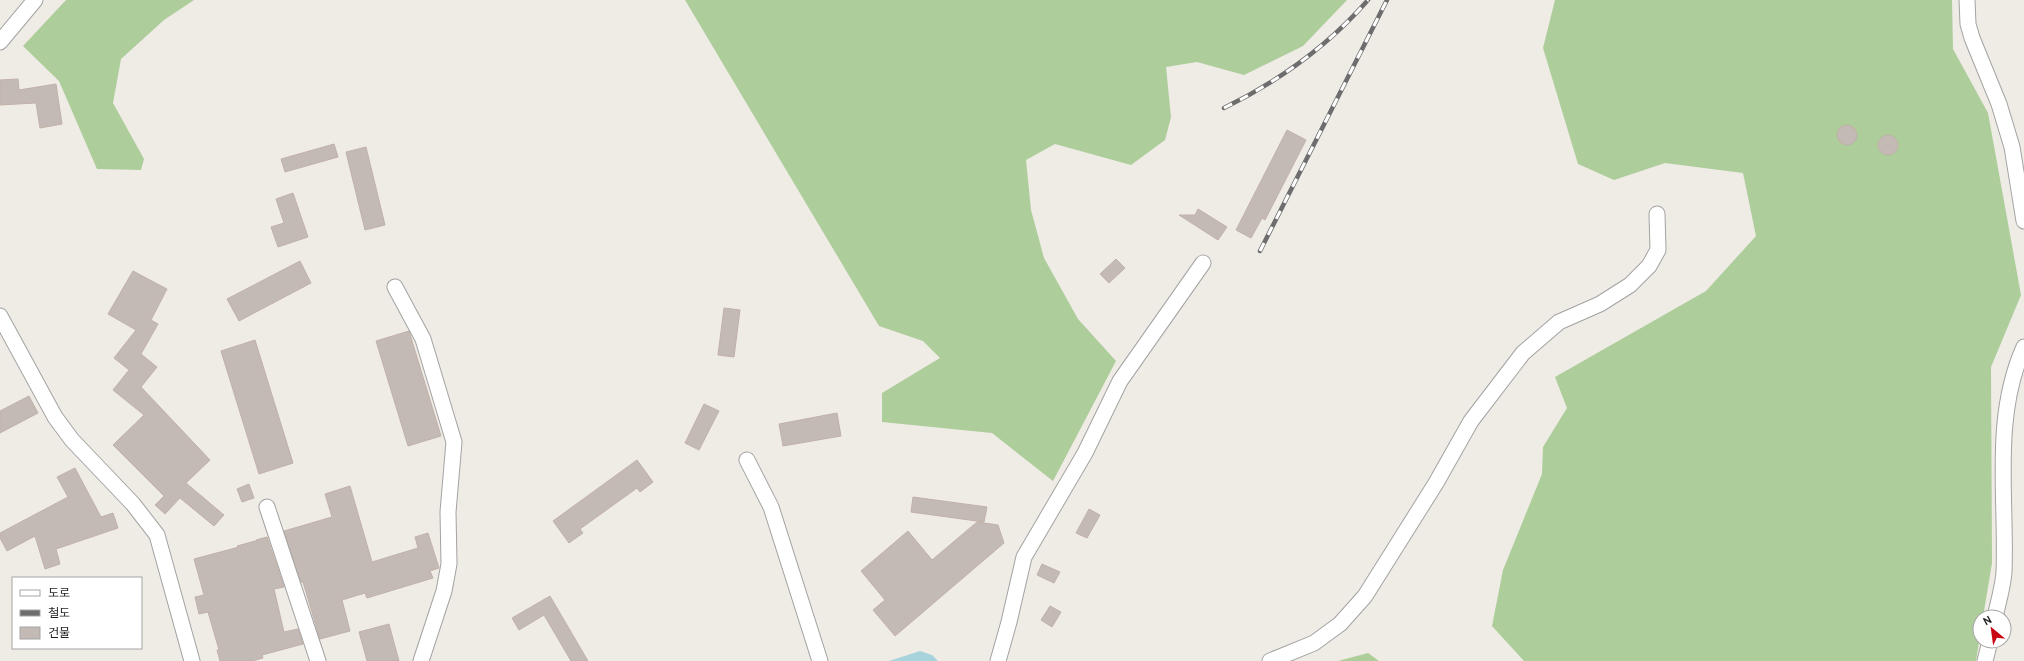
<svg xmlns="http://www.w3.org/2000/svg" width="2024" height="661" font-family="Overpass,'Noto Sans KR',sans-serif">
	<rect width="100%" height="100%" fill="#efebe5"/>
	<path fill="#adcd9b" d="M66 0H194L164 20 121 59 113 103 144 159 141 170 97 169 59 81 23 46Z
		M685 0H1347L1303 46 1244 75 1197 62 1166 67 1171 117 1165 140 1131 165 1055 144 1026 160 1031 210 1044 258 1078 319 1116 361 1053 481 992 433 882 422V393L940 358 923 341 879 326Z
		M1555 0H1952L1953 49 1988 113 2021 295 1991 367 1992 563 1983 617H1980V636L1976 661H1524L1492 626 1503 570 1542 474 1543 447 1567 408 1555 377 1706 291 1756 236 1743 173 1665 163 1614 180 1578 164 1543 48Z
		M1368 653 1379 661H1338Z"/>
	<path fill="#a7d4dc" d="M920 651 932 655 938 661H889Z"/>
	<path fill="#c4bab5" stroke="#c1b1a8" d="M18 79 19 90 56 84 62 124 40 128 36 103 0 105V80Z
		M1837 135a10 10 0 1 1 20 0a10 10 0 1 1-20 0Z
		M1287 130 1306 140 1265 220 1262 218 1251 238 1236 230Z
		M1878 145a10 10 0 1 1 20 0a10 10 0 1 1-20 0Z
		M334 144 338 157 285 172 281 159Z
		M366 147 385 225 365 230 346 152Z
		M293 193 308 237 278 247 271 227 284 223 276 199Z
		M1198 209 1227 227 1218 240 1179 215H1195Z
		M1116 259 1125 268 1109 283 1100 274Z
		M300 261 311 283 239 321 227 299Z
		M133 271 167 289 151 320 158 324 141 354 157 367 141 387 210 460 186 483 224 515 214 526 180 498 165 514 155 505 164 496 113 445 144 415 113 390 129 370 114 358 136 330 108 314Z
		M724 308 740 310 734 357 718 355Z
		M409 331 441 436 408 446 376 341Z
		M255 340 293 463 259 474 221 351Z
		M29 396 38 413 0 433V411Z
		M704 404 719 411 699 450 685 443Z
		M837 413 841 436 783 446 779 424Z
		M637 460 653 482 640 492 637 488 580 529 583 533 569 543 553 521Z
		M75 468 101 517 113 513 118 528 56 549 60 564 45 569 35 536 7 551 0 538V533L68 497 57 477Z
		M249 484 254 498 242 502 237 489Z
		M350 486 372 562 418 548 415 537 428 533 439 568 430 571 433 578 367 598 365 593 342 600 350 631 320 639 303 582H301L284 531 332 517 325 494Z
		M913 497 987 507 984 522 911 512Z
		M1089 509 1100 515 1087 538 1076 533Z
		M977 522 998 525 1004 543 895 636 873 610 885 600 861 571 908 531 932 560Z
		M267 537 284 587 274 589 284 632 298 629 303 644 262 655 263 658 252 661H220L217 650H219L208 612 199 614 195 597 204 595 194 559 239 547 237 546 255 541 256 542V540Z
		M1042 564 1060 572 1054 583 1037 575Z
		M550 596 588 661H571L544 615 519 630 512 618Z
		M1050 606 1061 612 1052 627 1041 620Z
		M389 624 399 661H367L359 632Z"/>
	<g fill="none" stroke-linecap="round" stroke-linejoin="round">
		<g stroke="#a3a3a3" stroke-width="17">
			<path id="minor" d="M1967 0 1968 24 1972 38 1999 104 2012 147 2024 221
				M0 42 35 0
				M395 287 423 339 454 442 448 512 449 564 444 591 421 661
				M0 316 55 417 72 440 133 504 157 535 192 661
				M747 460 771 507 820 661
				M267 507 318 661
				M1995 617C1998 603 2003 587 2004 572 2007 498 1992 418 2024 347
				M998 661 1009 622 1024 557 1085 453 1120 381 1203 263
				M1270 661 1314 643 1340 624 1365 596 1436 483 1471 421 1523 353 1559 322 1600 304 1630 285 1649 266 1658 250 1657 214
				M1985 661 1990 641"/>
		</g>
		<use href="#minor" stroke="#fff" stroke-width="15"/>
		<g stroke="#6d6d6d" stroke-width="4.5">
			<path id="rail" d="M1224 108C1279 81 1328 46 1368 0
				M1260 251 1387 0"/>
		</g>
		<use href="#rail" stroke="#fff" stroke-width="3" stroke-dasharray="9" stroke-linecap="butt"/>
	</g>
	<rect x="12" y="577" width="130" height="72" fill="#ffffff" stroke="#a5a5a5"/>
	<rect x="20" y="590" width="20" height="6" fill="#ffffff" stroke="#a5a5a5"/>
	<text x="48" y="597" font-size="12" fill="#1f1f1f">도로</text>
	<rect x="20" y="610" width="20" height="6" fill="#6d6d6d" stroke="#a5a5a5"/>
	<text x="48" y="617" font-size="12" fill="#1f1f1f">철도</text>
	<rect x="20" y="627" width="20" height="12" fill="#c4bab5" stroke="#a5a5a5"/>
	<text x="48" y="637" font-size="12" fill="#1f1f1f">건물</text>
	<g transform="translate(1992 629) rotate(331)"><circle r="19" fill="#ffffff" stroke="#a5a5a5"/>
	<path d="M0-3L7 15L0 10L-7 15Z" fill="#c80614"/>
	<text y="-6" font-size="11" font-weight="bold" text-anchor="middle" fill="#1f1f1f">N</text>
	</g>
</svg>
